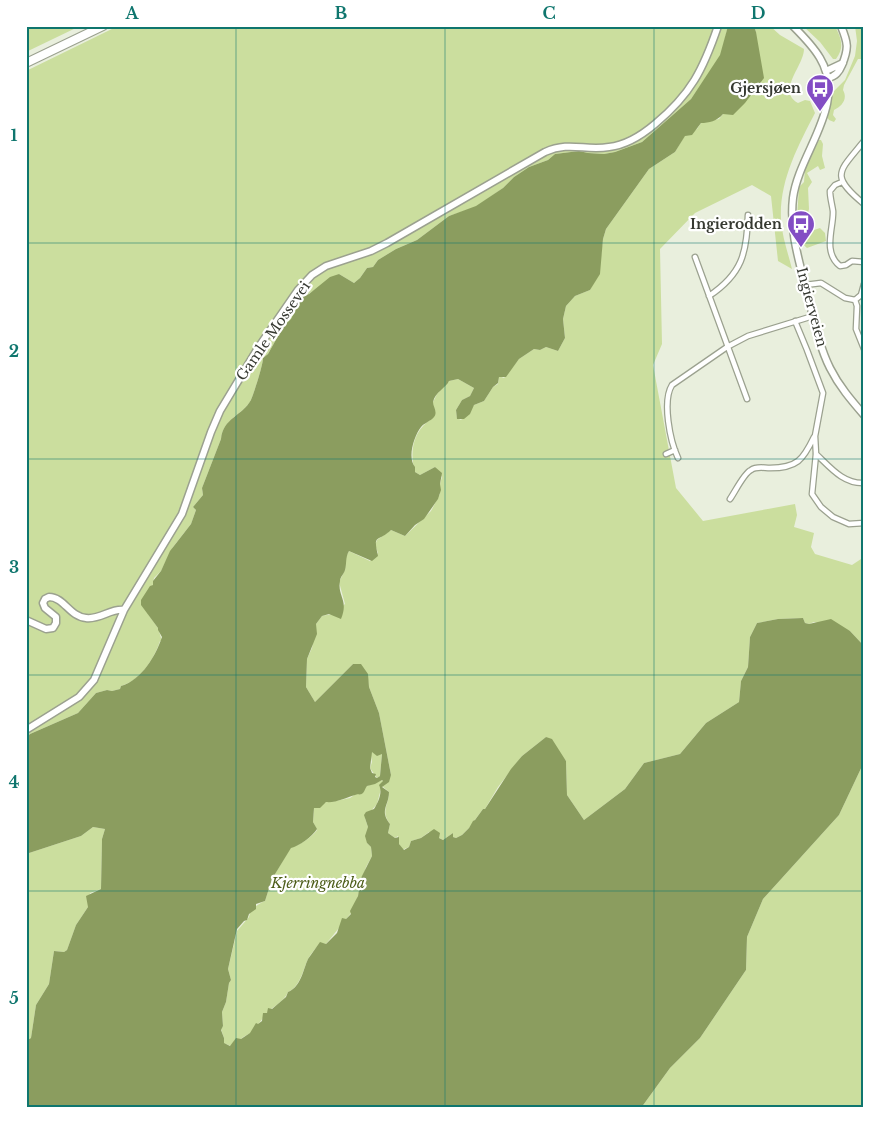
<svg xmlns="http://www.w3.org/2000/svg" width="890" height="1134" font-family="'Libre Baskerville',serif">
	<rect width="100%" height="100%" fill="#e9efdd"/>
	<path fill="#cbde9e" d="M26 26H80L26 52Z
		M118 26H728L721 55 691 99 642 142 615 152 604 154 588 153 579 151 555 154 548 160 529 167 514 177 503 188 476 207 449 216 417 240 396 249 378 260 373 267 367 268 360 278 354 283 339 274 304 297 291 320 281 328 278 336 268 354 263 358C263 365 254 393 251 400 243 415 223 418 221 439L202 488 203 495 193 507 196 510 191 524 173 547 161 571 154 578 148 614 158 628 162 641H160C154 659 140 681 121 686L120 689 112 691 107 690 96 693 78 713 30 734 26 738V71Z
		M754 26H770L780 35 804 49C804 66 776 91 798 103L805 100 810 101 815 113C798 146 779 181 781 220 782 236 788 253 792 269L778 261 771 196 752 185 695 213 660 249 662 344 653 365 676 488 703 521 795 504 797 515 794 527 814 533 811 547 815 554 852 565 864 557V646L850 631 814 622 809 624 805 623 803 618 778 619 757 623 750 637 748 667 741 681 739 702 706 723 680 754 644 763 625 789 584 820 567 795 566 761 546 737 522 756 498 787 485 809H483L469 828 462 835 456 838 453 837V833L443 840 429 832 421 838 411 841 409 847 402 850 399 844 398 836 395 838 388 833 390 824C380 810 389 806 389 792L382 786 391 775 379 713 369 687 367 674 353 664 315 702 306 687 307 659 312 648 316 624 322 616 332 614 345 604 339 582 345 570 346 557 349 551 370 561 378 553 375 545 377 540 391 530 405 536 431 511 440 494V484L442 477 435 467 420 475 415 472C409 451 413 430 433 418V402L437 394 449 381 458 379 474 388 470 396 462 400 456 410 457 418 461 420 474 405 484 401 493 387 498 384 499 376 504 378 519 359 534 349 540 350 546 347 558 351 565 338 563 319 566 306 575 296 590 290 599 271 603 239 606 229 649 169 675 152 685 135 697 129 701 123 719 119 723 114 756 32Z
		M803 26H835C841 38 845 47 836 59H833L820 42Z
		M855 26H864V57L863 59H858L844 85 843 90C848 99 842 106 834 110L833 115 836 119 834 122 829 120 826 115 834 91 845 80 855 56 857 41Z
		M819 140H821L823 144 822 156 825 168 820 170 818 166 807 173 812 182 808 188 809 209 806 222 808 232 820 228 825 233 826 241 807 248C801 243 797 235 800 227L797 218 799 187 804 182 805 169Z
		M370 749 372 752 382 753 380 776 377 778 370 768 372 762Z
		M864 762V1108H641L670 1068 700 1038 746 970 747 937 763 899 839 815Z
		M382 780 383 781 377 804 365 818 368 827 367 843 371 847 372 856 366 867 358 896 351 913 326 944 320 943C316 948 311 953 308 959 303 970 300 987 288 992 284 1002 273 1006 266 1014 261 1020 257 1027 251 1033 247 1035 244 1036 241 1039L235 1040 231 1046 223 1043 224 1038 221 1029 223 1026 222 1012 226 1002 229 983 231 980 228 969 237 931 249 917C250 909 258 904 265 901L272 879 291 847C299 846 312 837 317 830L313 822 314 808 326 802H331L350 798 367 786Z
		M93 827 105 829 102 839 101 889 90 893 88 907 76 925 67 950 64 952 54 951 49 984 36 1005 31 1038 26 1041V854L81 836Z"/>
	<path fill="#8b9d5f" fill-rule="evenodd" d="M728 26H754L756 32 764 78 745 103 733 115 723 114C717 121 709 123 701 123L692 135 685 136 675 152 649 169 606 229 603 239 600 274 590 290 575 296 566 306 563 319 565 338 558 351 546 347 540 350 534 349 519 359 506 377H499L498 383 493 387 484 401 474 405 470 414 464 419H457L456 410 462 400 470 396 474 388 458 379 449 381C446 388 435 392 433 402 433 407 438 412 434 417 431 421 424 423 421 427 414 436 407 458 415 467V472L420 475 435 467 442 473 440 484 441 490 438 499 424 519 415 525 405 536 391 530C377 543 373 533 378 556L372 561 349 551C345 558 347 563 345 570 344 574 340 577 340 581 337 596 349 600 341 619L329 614 322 616 316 624 317 634 307 659 306 687 315 702 353 664H361L368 674 369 687 379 713 391 775 389 782 382 787 389 792C389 806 379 810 390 824L388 833 395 838 399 837V844L404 850 409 847 411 841 421 838 434 829 440 833 439 838 443 840 453 833V837L456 838 462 835 469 828 473 821 475 820 483 809H485L511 769 522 756 546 737 552 739 566 761 567 795 584 820 625 789 644 763 680 754 706 723 739 702 741 681 748 667 750 637 757 623 778 619 803 618 805 623 809 624 831 619 850 631 864 646V762L839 815 763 899 747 937 746 970 700 1038 670 1068 641 1108H26V1041L31 1038 36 1005 49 984 54 951 64 952 67 950 76 925 88 907 86 896 101 889 102 839 105 829 93 827 81 836 26 854V738L30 734 78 713 96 693 107 690 112 691 120 689 121 686C142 680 156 655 162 637L158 630V628L141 605V600L150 586 153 585V581L161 571 170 551 191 524 196 510 193 507 203 495 202 488 221 439C223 418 242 416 251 400 254 393 263 365 263 358L268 354 278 336 281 328 291 319 302 297 309 294 330 277 339 274 354 283 360 278 367 268 373 267 378 260 396 249 417 240 449 216 476 206 503 188 514 177 529 167 548 160 555 154 579 151 588 153 604 154 615 152 642 142 691 99 720 55ZM372 752 377 756 382 754 380 776 377 778 375 777 376 774 372 773 370 768ZM382 780 383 781 379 785C383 793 378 802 374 809L366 812 364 815 368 827 365 836 367 843 371 847 372 856 361 878 358 896 350 911 351 914 346 919 342 918 337 933 326 944 320 942C316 948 312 953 308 959 303 970 301 987 288 992L286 997 272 1009 268 1008 267 1013H263L262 1021 258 1024 256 1023 250 1033 241 1039 236 1038 230 1046 224 1043V1038L221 1030 223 1026 222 1012 226 1002 229 983 231 980 228 969 237 929 244 921 247 920 249 914 256 909V904L265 901 272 879 291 848C299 846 312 837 317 829L313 822 314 808H320L326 802C336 803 345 798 355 795 359 793 359 796 363 793 365 791 365 788 367 786L375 784Z"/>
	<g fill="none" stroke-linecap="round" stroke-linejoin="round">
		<g stroke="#9ba18f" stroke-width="7">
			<path id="street" d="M864 141C839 172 829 175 864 204
				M842 182 835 185 830 191C830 198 832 204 833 211 834 227 822 252 840 266L846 265 852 261 864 262
				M695 257 747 399
				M805 285 821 283 845 298 855 300
				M709 296C742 274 747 253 748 215
				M855 300 857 306 856 329 864 349
				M855 300 861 295 864 284
				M795 321 807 350 823 393 815 436 816 454 812 494 821 507 833 517 849 524 864 523
				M666 454 675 450
				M816 454C830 467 843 484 864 483
				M678 458C670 441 662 401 672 385L727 347 748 336 813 316
				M730 499C735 492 744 473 751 470 756 466 764 468 770 468 797 468 803 460 814 437"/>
		</g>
		<g stroke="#9ba18f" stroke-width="9">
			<path id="secondary" d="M793 26C803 36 813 46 820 58 848 105 799 152 793 198 789 232 800 264 808 296 814 320 819 346 830 368 839 386 851 400 864 415
				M826 71 843 63
				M828 78C836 76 839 72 842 65 849 48 848 43 841 26
				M26 620 46 629 53 628 56 623V617L45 608 43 603 45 599 49 597C64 597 70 617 86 618 100 620 111 608 124 610
				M26 730 79 697 94 680 124 610 182 514 211 432 220 411 258 348 298 290 312 275 326 266 371 251 387 243 545 152C570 141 584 151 609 147 627 145 642 135 655 124 691 94 703 70 718 26"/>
		</g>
		<g stroke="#9ba18f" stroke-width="10">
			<path id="highway" d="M26 63 103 26"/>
		</g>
		<use href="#street" stroke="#fff" stroke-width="4.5"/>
		<use href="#secondary" stroke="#fff" stroke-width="6"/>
		<use href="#highway" stroke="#fff" stroke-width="8"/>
	</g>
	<path fill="none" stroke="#0f766e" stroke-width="1" stroke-opacity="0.55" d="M236 26V1108M445 26V1108M654 26V1108M26 243H864M26 459H864M26 675H864M26 891H864"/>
	<defs>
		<g id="bus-pin" transform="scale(1.4375)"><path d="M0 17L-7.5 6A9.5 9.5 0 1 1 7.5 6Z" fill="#834dc4" stroke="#fff"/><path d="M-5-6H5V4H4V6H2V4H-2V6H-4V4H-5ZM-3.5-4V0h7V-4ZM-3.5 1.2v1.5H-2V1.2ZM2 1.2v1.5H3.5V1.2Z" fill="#fff"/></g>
	</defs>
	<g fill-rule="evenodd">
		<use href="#bus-pin" x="820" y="88"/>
		<use href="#bus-pin" x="801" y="224"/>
	</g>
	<g text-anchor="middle" stroke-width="4.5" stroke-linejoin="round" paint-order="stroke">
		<g font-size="14" font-weight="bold" fill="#363931" stroke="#fff" text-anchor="end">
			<text x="801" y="93">Gjersjøen</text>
			<text x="782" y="229">Ingierodden</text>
		</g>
		<g font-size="14" fill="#363931" stroke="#fff">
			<text transform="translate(812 307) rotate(75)" y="5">Ingierveien</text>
			<text transform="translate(273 331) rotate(-55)" y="5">Gamle Mossevei</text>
		</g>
		<g font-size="14" font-style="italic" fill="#4d5d19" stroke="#fff">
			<text x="318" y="888">Kjerringnebba</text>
		</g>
	</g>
	<rect width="890" height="1134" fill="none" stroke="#ffffff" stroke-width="55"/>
	<rect x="28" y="28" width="834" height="1078" fill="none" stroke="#0f766e" stroke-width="2"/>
	<g font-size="16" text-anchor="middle" font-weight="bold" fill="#0f766e">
		<text x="132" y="19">A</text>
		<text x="341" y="19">B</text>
		<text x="549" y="19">C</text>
		<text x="758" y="19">D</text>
		<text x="14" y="141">1</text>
		<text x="14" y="357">2</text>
		<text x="14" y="573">3</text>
		<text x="14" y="788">4</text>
		<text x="14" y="1004">5</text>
	</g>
</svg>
